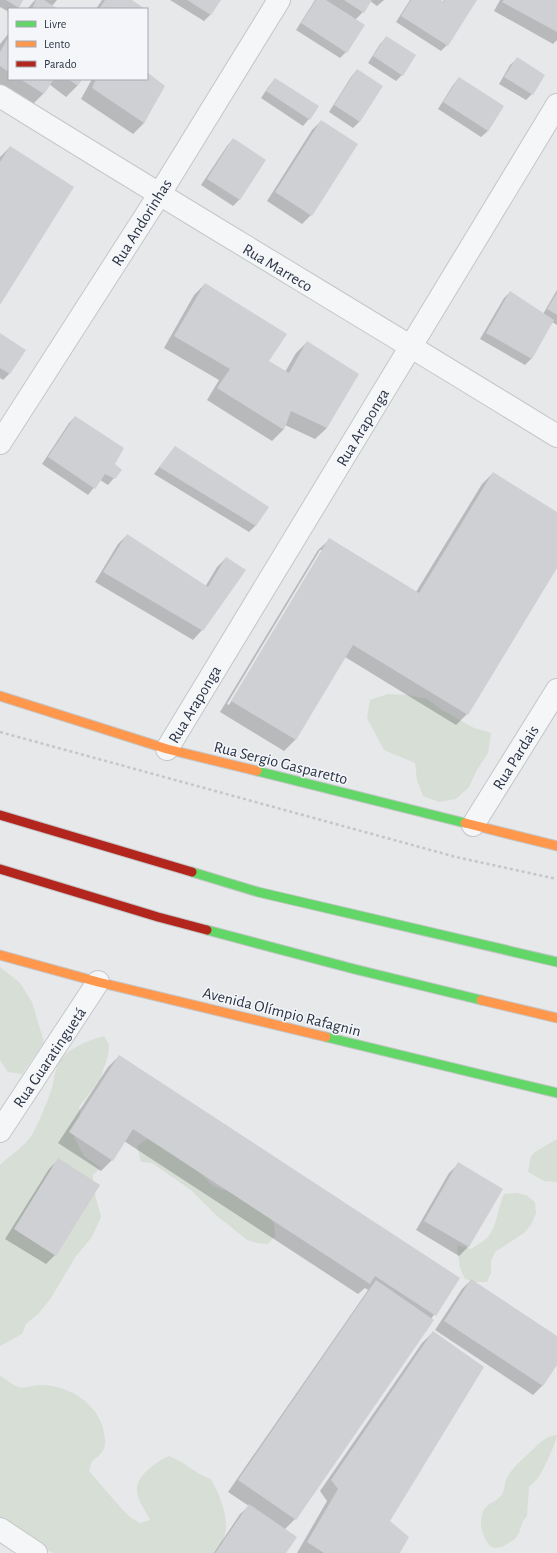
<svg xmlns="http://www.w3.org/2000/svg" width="557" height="1553" font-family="'Alegreya Sans',sans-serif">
	<rect width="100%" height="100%" fill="#e6e8ea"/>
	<path fill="#d6ded6" d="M388 694 408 695 427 699 442 710 474 728 491 733 488 753 477 770 469 787 456 799 439 802 423 796 417 780 415 763 384 750 367 718 370 700Z
		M0 967 20 983 32 1002 44 1042 22 1074 8 1072 0 1060Z
		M104 1036 109 1045 108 1056 100 1079 79 1107 81 1118 74 1137 84 1156 101 1168 93 1175V1186L101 1217 92 1237 76 1256 51 1298 38 1314 26 1324 22 1334 0 1346V1165C10 1155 26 1146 33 1133 40 1119 47 1103 52 1088 54 1081 54 1074 57 1067 64 1049 87 1041 104 1036Z
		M157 1137 197 1170 213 1186 223 1190H234L262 1205 274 1224 275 1236 268 1244 257 1243 247 1240 216 1215 191 1190 152 1163 141 1162 137 1146 147 1139Z
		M557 1139V1182L544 1181 528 1172 531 1156 535 1152Z
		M516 1193 526 1195 535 1202 536 1213 531 1225 524 1233 495 1252 491 1261V1273L487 1282H476L465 1279 460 1268 457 1245 471 1249C476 1246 482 1242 487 1238 497 1228 498 1207 504 1194Z
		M0 1376C6 1379 13 1386 19 1387 25 1389 33 1385 40 1385 68 1385 99 1403 104 1433 107 1447 104 1453 92 1461L89 1471 121 1508 130 1517 140 1523 150 1520C146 1511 136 1499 137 1488 137 1475 159 1460 169 1456 185 1462 195 1474 211 1479 219 1494 227 1512 226 1529 225 1537 221 1545 219 1553H54L46 1550 0 1522Z
		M557 1435C557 1441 542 1473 538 1478 535 1481 532 1484 529 1487L527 1516 523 1521 519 1533 515 1539 502 1547 495 1548 490 1546C483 1536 479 1527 482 1515 484 1504 494 1503 501 1496 505 1491 504 1483 507 1478 512 1468 521 1461 529 1453 538 1445 545 1436 557 1435Z"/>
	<path fill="#0003" fill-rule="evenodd" d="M0 0H22L17 9H9V12L0 7Z
		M35 0H57L52 6 56 9H27Z
		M102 0H131L143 9H96Z
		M170 0H219L211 14 204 21Z
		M315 0H384L377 6 370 1 363 12 355 20 346 52 340 58 296 30Z
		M410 0H439L443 2 444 0H476L447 45 441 51 396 22Z
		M500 0H557V40L553 44 494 11Z
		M9 33V79H81L77 86 66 97 49 84 43 94 32 105 0 84V44Z
		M386 38 402 75 396 81 368 63 380 44Z
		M517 59 532 94 526 100 499 84 510 65Z
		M357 70 360 121 353 128 329 112 351 77Z
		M147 74 164 86 144 123 133 134 81 99 92 79H147Z
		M459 78 503 107 488 131 481 137 438 109 453 85Z
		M275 79 309 119 303 126 261 98 269 86Z
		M321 121 311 215 302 224 267 201 312 130Z
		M233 139 240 199 233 206 201 185 227 146Z
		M10 147 0 303V157Z
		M205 284 267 361 285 372 296 353 307 342 327 428 315 439 285 425 283 430 272 441 207 400 219 380 164 348 194 295Z
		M557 290V325L552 322 531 359 525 365 480 339 504 298 510 292 543 314Z
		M0 334 24 350 9 374 3 380 0 378Z
		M75 417 113 464 114 478 108 485 100 480 88 495 42 464 69 423Z
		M175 447 268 507 255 526 249 532 154 474Z
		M493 473 557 513V566L467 714 456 725 345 657 295 740 284 751 220 712 318 550 330 539 416 592 482 484ZM320 550H323L229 705 227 704Z
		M127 535 205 587 217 567 226 558 245 570 202 630 193 640 95 582 118 544Z
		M119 1056 459 1278 431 1319 432 1320 295 1519 285 1529V1553H214L240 1514 249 1506 228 1492 368 1290 365 1288 358 1294 124 1141 112 1160 101 1171 58 1143 108 1067Z
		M58 1160 55 1255 46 1264 5 1239 49 1169Z
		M458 1164 502 1189 468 1247 459 1256 416 1230 449 1173Z
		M471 1280 557 1337V1363L542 1386 533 1395 435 1330 462 1289Z
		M433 1332 389 1521 399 1553H297L327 1501 320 1491 422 1343Z"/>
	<path fill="#ced0d3" d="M6 0H23L19 8Z
		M36 0H44L58 9H32Z
		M105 0H132L145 9H99Z
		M187 0H221L211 15Z
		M316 0H326L365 25 347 53 301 23Z
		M344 0H372L364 13Z
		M411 0H441L444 2 445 0H477L448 46 401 16Z
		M504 0H557V32L502 2Z
		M9 36V72L0 66V52Z
		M386 36 416 55 403 76 373 56Z
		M517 57 545 75 533 95 504 77Z
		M357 69 383 86 360 122 334 105Z
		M147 72 165 86 144 123 92 88 96 79H147Z
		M459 77 504 106 488 131 443 102Z
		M275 78 319 106 310 120 266 91Z
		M20 79H54L44 94Z
		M68 79H82L78 86Z
		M321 120 358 144 312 216 275 192Z
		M233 138 266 160 240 200 207 179Z
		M10 146 74 187 0 305V162Z
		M205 283 287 334 269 361 289 373 307 341 359 374 327 428 291 411 284 430 217 388 230 369 174 336Z
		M510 291 554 320 532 359 486 333Z
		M557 293V315L547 309Z
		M0 333 26 350 10 374 0 368Z
		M75 416 124 448 115 464 122 470 115 479 105 474 95 489 48 457Z
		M175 446 269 507 256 526 159 467Z
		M493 472 557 512V568L468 715 353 645 296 740 231 701 329 538 419 593Z
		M127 534 208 587 226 557 246 570 203 631 103 572Z
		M119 1055 460 1278 436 1316 375 1276 370 1284 133 1129 113 1161 69 1132Z
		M58 1158 100 1185 56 1256 14 1229Z
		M458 1162 503 1189 469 1247 424 1221Z
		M471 1279 557 1336V1365L543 1386 444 1321Z
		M376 1280 434 1320 296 1520 238 1480Z
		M433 1331 484 1367 390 1521 409 1537 400 1553H324L307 1542 338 1489 331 1480Z
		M249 1504 297 1537 286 1553H215Z"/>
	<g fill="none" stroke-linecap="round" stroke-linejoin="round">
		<g stroke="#c4c6c8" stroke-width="24">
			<path id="street" d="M0 96C185 211 372 322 557 436
				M0 443 159 195 279 0
				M167 749 557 105
				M473 825 557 690
				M0 1131 98 982
				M0 1529 36 1553"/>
		</g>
		<g stroke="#c4c6c8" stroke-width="11">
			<path id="fast" d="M257 771 465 823
				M192 872 258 892 557 962
				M207 930 354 969 481 1000
				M326 1037 557 1093"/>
		</g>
		<g stroke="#c4c6c8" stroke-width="11">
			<path id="slow" d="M0 696 167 749 257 771
				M465 823 557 846
				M0 955 98 982 326 1037
				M481 1000 557 1018"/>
		</g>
		<g stroke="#c4c6c8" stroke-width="11">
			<path id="jam" d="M0 815 192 872
				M0 869 158 917 207 930"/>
		</g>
		<path stroke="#c5c6ca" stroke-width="2.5" stroke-dasharray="3 3" stroke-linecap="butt" d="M0 732 456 857 557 879"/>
		<use href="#street" stroke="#f5f6f7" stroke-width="22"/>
		<use href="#fast" stroke="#63d668" stroke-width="9"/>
		<use href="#slow" stroke="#ff974d" stroke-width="9"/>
		<use href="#jam" stroke="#b3261e" stroke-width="9"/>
	</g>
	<g text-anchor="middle" stroke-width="3" stroke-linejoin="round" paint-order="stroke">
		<g font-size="16" fill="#2b3445" stroke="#f4f6f9">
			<text transform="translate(141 222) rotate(-58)" y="6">Rua Andorinhas</text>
			<text transform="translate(278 267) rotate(31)" y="6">Rua Marreco</text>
			<text transform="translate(362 427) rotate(-59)" y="6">Rua Araponga</text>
			<text transform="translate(194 704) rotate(-59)" y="6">Rua Araponga</text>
			<text transform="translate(515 757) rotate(-58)" y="6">Rua Pardais</text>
			<text transform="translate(281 762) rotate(14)" y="6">Rua Sergio Gasparetto</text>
			<text transform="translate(282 1011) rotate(14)" y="6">Avenida Olímpio Rafagnin</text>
			<text transform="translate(49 1057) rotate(-56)" y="6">Rua Guaratinguetá</text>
		</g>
	</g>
	<rect x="8" y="8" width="140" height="72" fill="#f4f6f9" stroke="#a4a8b1"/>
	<rect x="16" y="21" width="20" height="6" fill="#63d668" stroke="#a4a8b1"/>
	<text x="44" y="28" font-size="12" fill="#2b3445">Livre</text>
	<rect x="16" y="41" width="20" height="6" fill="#ff974d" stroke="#a4a8b1"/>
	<text x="44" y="48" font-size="12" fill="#2b3445">Lento</text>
	<rect x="16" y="61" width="20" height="6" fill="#b3261e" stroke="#a4a8b1"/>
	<text x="44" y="68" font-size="12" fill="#2b3445">Parado</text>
</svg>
